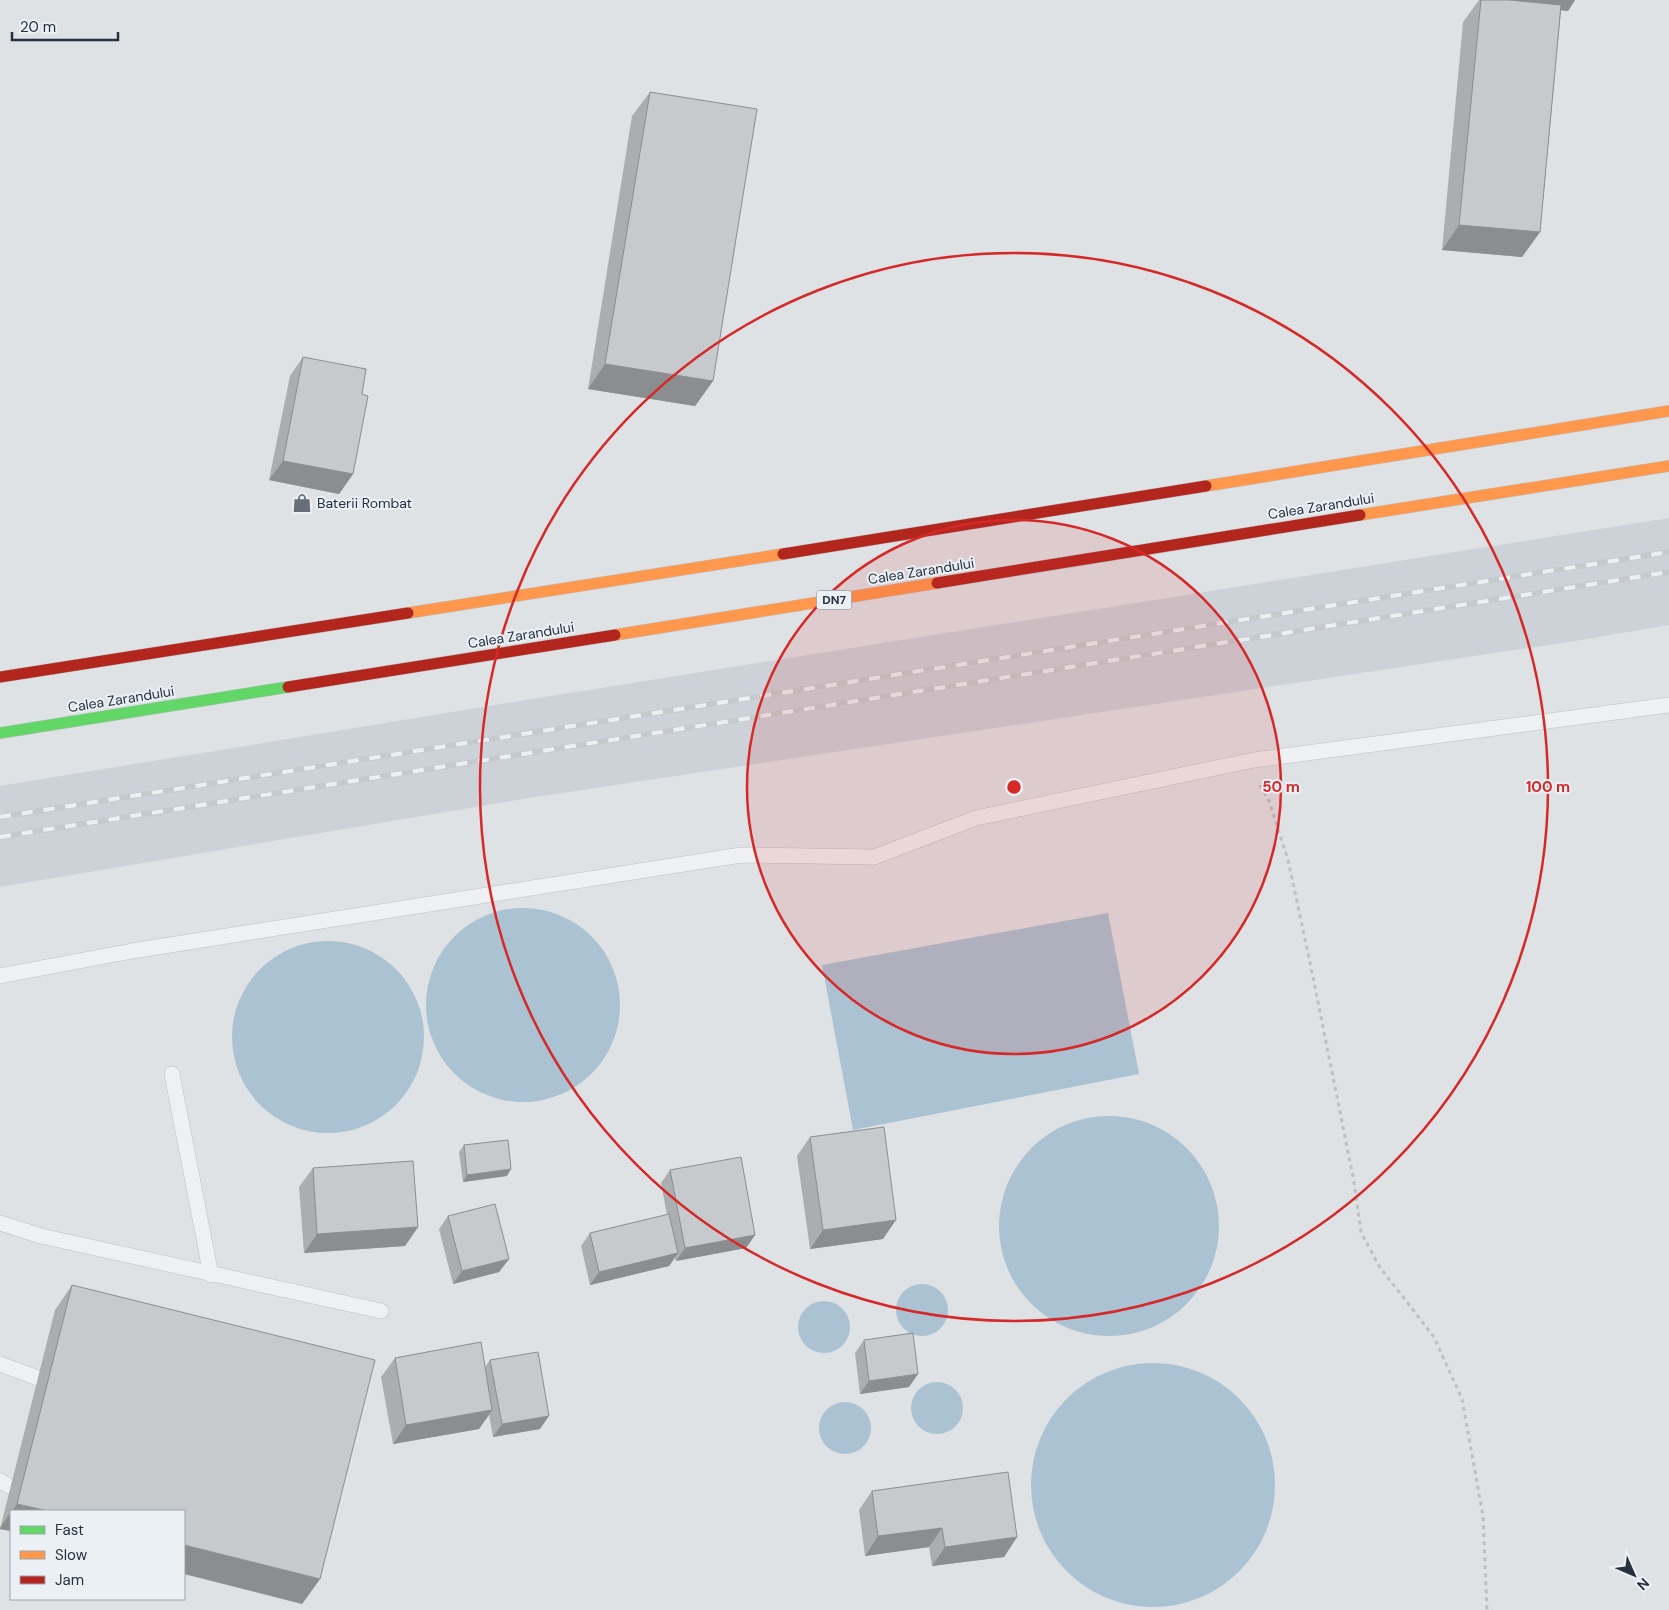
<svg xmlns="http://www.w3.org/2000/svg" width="1669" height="1610" font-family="'DM Sans',sans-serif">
	<rect width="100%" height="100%" fill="#dfe2e4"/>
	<path fill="#ccd2d8" d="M1669 518V625L1575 641 529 798 0 887V786L538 698Z"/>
	<path fill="#aac2d2" d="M426 1005a97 97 0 1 1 194 0a97 97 0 1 1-194 0Z
		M1108 913 1139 1074 853 1130 822 965Z
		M232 1037a96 96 0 1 1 192 0a96 96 0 1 1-192 0Z
		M999 1226a110 110 0 1 1 220 0a110 110 0 1 1-220 0Z
		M896 1310a26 26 0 1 1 52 0a26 26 0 1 1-52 0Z
		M798 1327a26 26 0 1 1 52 0a26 26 0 1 1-52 0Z
		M1031 1485a122 122 0 1 1 244 0a122 122 0 1 1-244 0Z
		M911 1408a26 26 0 1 1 52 0a26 26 0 1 1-52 0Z
		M819 1428a26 26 0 1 1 52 0a26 26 0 1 1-52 0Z"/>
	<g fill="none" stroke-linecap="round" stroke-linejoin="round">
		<g stroke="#bdc0c2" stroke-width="16">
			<path id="lane" d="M0 976 132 951 741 855 874 857 976 818 1254 760 1669 705
				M172 1074 211 1275
				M0 1223 41 1236 381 1311
				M0 1364 38 1378
				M0 1481 11 1487"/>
		</g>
		<g stroke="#bbbfc2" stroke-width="12">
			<path id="fast" d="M0 733 288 687"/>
		</g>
		<g stroke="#bbbfc2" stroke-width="12">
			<path id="slow" d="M1206 486 1669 411
				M1360 515 1669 466
				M408 613 783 554
				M615 635 937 583"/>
		</g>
		<g stroke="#bbbfc2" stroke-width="12">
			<path id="jam" d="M783 554 1206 486
				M937 583 1360 515
				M0 677 408 613
				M288 687 615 635"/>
		</g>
		<path stroke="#bec1c4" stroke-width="3" stroke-dasharray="4 4" stroke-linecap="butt" d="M1260 785 1269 801 1288 860 1311 967 1354 1182 1361 1232 1379 1266 1434 1337 1462 1399 1483 1516 1487 1610"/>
		<use href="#lane" stroke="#eef0f1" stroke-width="15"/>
		<use href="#fast" stroke="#63d668" stroke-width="11"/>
		<use href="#slow" stroke="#ff974d" stroke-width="11"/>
		<use href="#jam" stroke="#b3261e" stroke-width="11"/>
		<g stroke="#c7cacc" stroke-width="5.5">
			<path id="rail" d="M0 817 1669 552
				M0 837 1669 572"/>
		</g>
		<use href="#rail" stroke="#ebf0f5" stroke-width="4" stroke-dasharray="11" stroke-linecap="butt"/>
	</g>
	<path fill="#abaeaf" d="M1479 0H1575L1568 11 1561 10 1540 232 1522 257 1442 250 1463 22Z
		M650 92 713 381 695 406 588 389 632 116Z
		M303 357 362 394 353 474 339 494 269 480 290 376Z
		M810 1137 883 1239 810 1249 797 1156Z
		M464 1145 507 1176 463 1182 459 1152Z
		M313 1168 418 1227 405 1246 304 1253 299 1187Z
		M670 1170 755 1235 746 1248 676 1261 675 1258 669 1266 590 1285 581 1246 590 1233 667 1215 661 1183Z
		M448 1216 509 1259 499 1272 453 1284 439 1229Z
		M72 1285 320 1579 302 1604 184 1511H11V1531L0 1529 55 1310Z
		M864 1340 909 1387 860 1394 855 1353Z
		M395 1358 485 1367 490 1360 540 1429 493 1437 489 1415 479 1429 393 1444 381 1377Z
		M872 1491 1017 1537 1004 1557 932 1566 929 1547 865 1556 859 1510Z"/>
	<path fill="#8b8d8f" d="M1509 0H1575L1568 11 1506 4Z
		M1459 225 1540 232 1522 257 1442 250Z
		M605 364 713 381 695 406 588 389Z
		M283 461 353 474 339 494 269 480Z
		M511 1169 507 1176 463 1182 467 1175Z
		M896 1220 883 1239 810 1249 823 1230Z
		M418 1227 405 1246 304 1253 317 1234Z
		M755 1235 746 1248 676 1261 685 1248Z
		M678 1253 669 1266 590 1285 599 1272Z
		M509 1259 499 1272 453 1284 462 1271Z
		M918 1374 909 1387 860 1394 869 1381Z
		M492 1410 479 1429 393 1444 406 1425Z
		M549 1416 540 1429 493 1437 502 1424Z
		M17 1504 48 1511H12Z
		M11 1512V1531L0 1529V1528Z
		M942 1528 929 1547 865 1556 878 1536Z
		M1017 1537 1004 1557 932 1566 945 1547Z
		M184 1545 320 1579 302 1604 184 1574Z"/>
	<path fill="#c7cacc" stroke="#8b8d8f" d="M1481 0H1509L1561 5 1540 232 1459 225Z
		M650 92 757 109 713 381 605 364Z
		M303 357 366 369 362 394 368 396 353 474 283 461Z
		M884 1127 896 1220 823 1230 810 1137Z
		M508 1140 511 1169 467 1175 464 1145Z
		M741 1157 755 1235 685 1248 670 1170Z
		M413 1161 418 1227 317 1234 313 1168Z
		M495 1204 509 1259 462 1271 448 1216Z
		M669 1214 678 1253 599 1272 590 1233Z
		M72 1285 375 1360 320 1579 184 1545V1511H48L17 1504Z
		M913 1333 918 1374 869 1381 864 1340Z
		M481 1342 492 1410 406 1425 395 1358Z
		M538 1352 549 1416 502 1424 490 1360Z
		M1008 1472 1017 1537 945 1547 942 1528 878 1536 872 1491Z"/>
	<circle cx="1014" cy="787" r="267" fill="#d62828" fill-opacity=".12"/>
	<g fill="none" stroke="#d62828" stroke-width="2.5">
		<circle cx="1014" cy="787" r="267"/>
		<circle cx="1014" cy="787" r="534"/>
	</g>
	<defs>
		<g id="shop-bare" transform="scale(1.5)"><path d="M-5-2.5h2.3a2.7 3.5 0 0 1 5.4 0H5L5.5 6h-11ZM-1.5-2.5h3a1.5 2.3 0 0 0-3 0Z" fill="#666f78" stroke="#ebf0f5" stroke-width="2.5" paint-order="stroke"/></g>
	</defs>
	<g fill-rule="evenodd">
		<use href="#shop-bare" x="302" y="503"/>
	</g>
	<g text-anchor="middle" stroke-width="4" stroke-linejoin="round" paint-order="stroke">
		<rect fill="#ebf0f5" stroke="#606a75" stroke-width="1" x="816.5" y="590.5" width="35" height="19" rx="4"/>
		<g font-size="12" font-weight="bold" fill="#25313e">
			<text x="834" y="604">DN7</text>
		</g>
		<g font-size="14" fill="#25313e" stroke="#ebf0f5" text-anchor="start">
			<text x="317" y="508">Baterii Rombat</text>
		</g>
		<g font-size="14" fill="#25313e" stroke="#ebf0f5">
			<text transform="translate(1321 506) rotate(-9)" y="5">Calea Zarandului</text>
			<text transform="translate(921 571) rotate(-9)" y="5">Calea Zarandului</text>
			<text transform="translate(521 635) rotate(-9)" y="5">Calea Zarandului</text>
			<text transform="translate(121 699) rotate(-9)" y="5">Calea Zarandului</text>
		</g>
	</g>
	<circle cx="1014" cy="787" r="8" fill="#d62828" stroke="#ebf0f5" stroke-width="2.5"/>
	<g font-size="15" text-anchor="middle" font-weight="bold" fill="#d62828" stroke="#ebf0f5" stroke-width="4" stroke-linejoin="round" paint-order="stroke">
		<text x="1281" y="792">50 m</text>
		<text x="1548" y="792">100 m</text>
	</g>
	<rect x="10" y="1510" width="175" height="90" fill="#ebf0f5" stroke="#9ca4ac"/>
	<rect x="20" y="1526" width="25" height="8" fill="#63d668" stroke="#9ca4ac"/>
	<text x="55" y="1535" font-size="15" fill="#25313e">Fast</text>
	<rect x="20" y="1551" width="25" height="8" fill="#ff974d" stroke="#9ca4ac"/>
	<text x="55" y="1560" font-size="15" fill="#25313e">Slow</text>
	<rect x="20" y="1576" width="25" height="8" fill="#b3261e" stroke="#9ca4ac"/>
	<text x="55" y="1585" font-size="15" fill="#25313e">Jam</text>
	<g transform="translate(1634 1575) rotate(135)" stroke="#ebf0f5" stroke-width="4" paint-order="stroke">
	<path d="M0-4L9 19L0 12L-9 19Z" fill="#25313e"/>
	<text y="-8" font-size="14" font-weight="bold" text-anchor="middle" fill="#25313e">N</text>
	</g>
	<path d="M12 32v8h106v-8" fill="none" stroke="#25313e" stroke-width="2.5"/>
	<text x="20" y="32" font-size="15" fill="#25313e" stroke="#ebf0f5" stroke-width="4" paint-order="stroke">20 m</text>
</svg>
